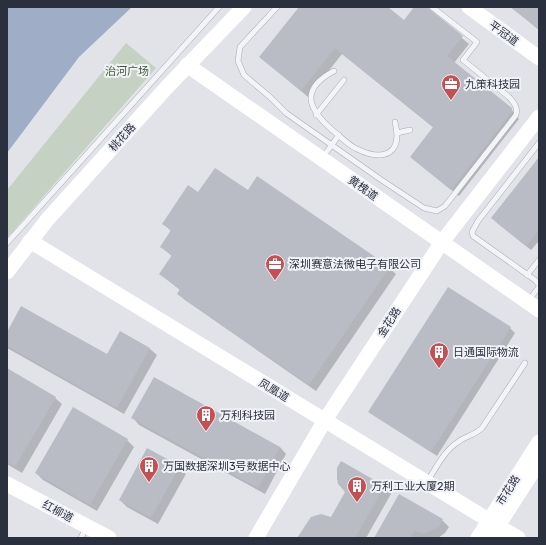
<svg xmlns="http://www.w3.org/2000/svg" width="546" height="545" font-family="Rubik,'Noto Sans SC',sans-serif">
	<rect width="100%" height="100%" fill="#e1e3e9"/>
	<path fill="#c5d2c3" d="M126 43 156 68 7 238V190Z"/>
	<path fill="#9fadc6" d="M7 7H132L79 57 7 153Z"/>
	<path fill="#0003" d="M301 7H387L404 21 415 7H425L469 44 454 63 511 109 519 119 459 196 411 157 434 128 342 54 308 97 261 57Z
		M539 7V30L512 8V7Z
		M539 159V241L531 250 497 223Z
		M248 191 389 268 396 274 316 391 185 300 178 294 180 290 160 274 172 256 161 247 172 232 163 223 198 194Z
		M510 328 515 333 437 456 369 412Z
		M121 332 150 349 157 355 124 414 7 348V334L108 356Z
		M7 369 55 398 62 404 22 473 7 464Z
		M133 418 280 447 286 454 265 494 139 425Z
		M127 440 134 447 97 511 43 480 36 473Z
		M342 462 385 487 391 494 366 538H300L331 518 346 492Z
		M179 467 186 474 158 524 127 507 120 500Z
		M442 520 449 527 445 533 438 538H375Z"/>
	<path fill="#b9bcc5" d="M299 7H388L404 20 414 7H427L463 36 447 56 512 108V112L451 190 410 157 433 127 335 48 301 91 259 57Z
		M510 7H539V29Z
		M539 157V230L526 246 491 218Z
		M215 168 248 190 257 176 390 267 309 385 177 294 180 289 159 274 172 255 160 247 171 230 162 224 188 185 198 192Z
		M448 287 511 327 431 452 368 412Z
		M21 306 107 354 120 331 150 348 117 408 7 346V332Z
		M7 368 56 397 15 467 7 462Z
		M154 377 280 447 258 488 131 418Z
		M73 407 128 439 90 505 35 473Z
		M147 448 180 466 151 518 119 500Z
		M341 461 385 486 355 538H297L311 517 321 514 331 517 345 492 338 484 337 478V468Z
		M399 494 443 519 439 527 424 534 414 531 410 538H374Z"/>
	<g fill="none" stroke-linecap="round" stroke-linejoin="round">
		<g stroke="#a7aab3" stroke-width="6">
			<path id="lane" d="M277 7 240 47 238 61 244 75 270 97 286 113 380 179 424 208 437 211 445 206 516 115C518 107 514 103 509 97L463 60 477 42 432 7
				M334 71C296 91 311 113 337 134 343 139 350 146 357 149 384 162 403 154 395 122
				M316 115 344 80
				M397 133 410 130
				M539 143 478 221 472 232 473 236 535 280 539 285
				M323 157 339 135
				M7 243 219 7
				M527 275 539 260
				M528 301 539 287
				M427 482C436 468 444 451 458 442 466 436 475 435 482 428L525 363
				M81 538 86 527"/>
		</g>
		<use href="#lane" stroke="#f3f4f7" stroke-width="5"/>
		<path stroke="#fff" stroke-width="15" d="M469 7 539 58
			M187 65 539 310
			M30 241 518 538
			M7 272 47 220 167 87 244 7
			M7 484 109 538
			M256 538 325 420 442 242 539 117
			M478 538 539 442
			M490 538 539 462"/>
	</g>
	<defs>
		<g id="office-pin" transform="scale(1)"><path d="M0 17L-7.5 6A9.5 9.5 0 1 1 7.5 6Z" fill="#c45054" stroke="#f0f2f6"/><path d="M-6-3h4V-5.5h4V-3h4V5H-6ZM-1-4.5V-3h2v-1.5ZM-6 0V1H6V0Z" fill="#fff"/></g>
		<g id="building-pin" transform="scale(1)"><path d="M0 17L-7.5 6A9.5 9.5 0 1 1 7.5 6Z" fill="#c45054" stroke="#f0f2f6"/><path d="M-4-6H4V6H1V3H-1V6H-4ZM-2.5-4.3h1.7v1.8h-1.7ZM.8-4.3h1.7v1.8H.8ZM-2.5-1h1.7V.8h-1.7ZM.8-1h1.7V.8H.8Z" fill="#fff"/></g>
	</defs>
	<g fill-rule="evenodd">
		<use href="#office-pin" x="451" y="84"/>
		<use href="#office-pin" x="275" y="264"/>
		<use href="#building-pin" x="439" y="352"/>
		<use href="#building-pin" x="206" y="415"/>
		<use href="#building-pin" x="149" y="466"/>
		<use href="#building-pin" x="357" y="486"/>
	</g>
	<g text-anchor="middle" stroke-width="4" stroke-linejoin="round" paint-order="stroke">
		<g font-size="11" fill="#2b303f" stroke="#f0f2f6">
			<text transform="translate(504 33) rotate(36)" y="4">平冠道</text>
			<text transform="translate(122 137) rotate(-48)" y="4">桃花路</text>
			<text transform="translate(363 188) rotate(35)" y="4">黄槐道</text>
			<text transform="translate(389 322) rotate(-57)" y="4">金花路</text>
			<text transform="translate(274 390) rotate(31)" y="4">凤凰道</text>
			<text transform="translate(508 490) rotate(-57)" y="4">市花路</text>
			<text transform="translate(58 511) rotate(28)" y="4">红柳道</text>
		</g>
		<g font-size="11" fill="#3b5a39" stroke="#f0f2f6">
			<text x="127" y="75">治河广场</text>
		</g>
		<g font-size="11" fill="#2b303f" stroke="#f0f2f6" text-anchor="start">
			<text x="465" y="88">九策科技园</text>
			<text x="289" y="268">深圳赛意法微电子有限公司</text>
			<text x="453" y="356">日通国际物流</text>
			<text x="220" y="419">万利科技园</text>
			<text x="163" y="470">万国数据深圳3号数据中心</text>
			<text x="371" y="490">万利工业大厦2期</text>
		</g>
	</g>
	<rect width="546" height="545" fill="none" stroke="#2b303f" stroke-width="16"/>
</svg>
